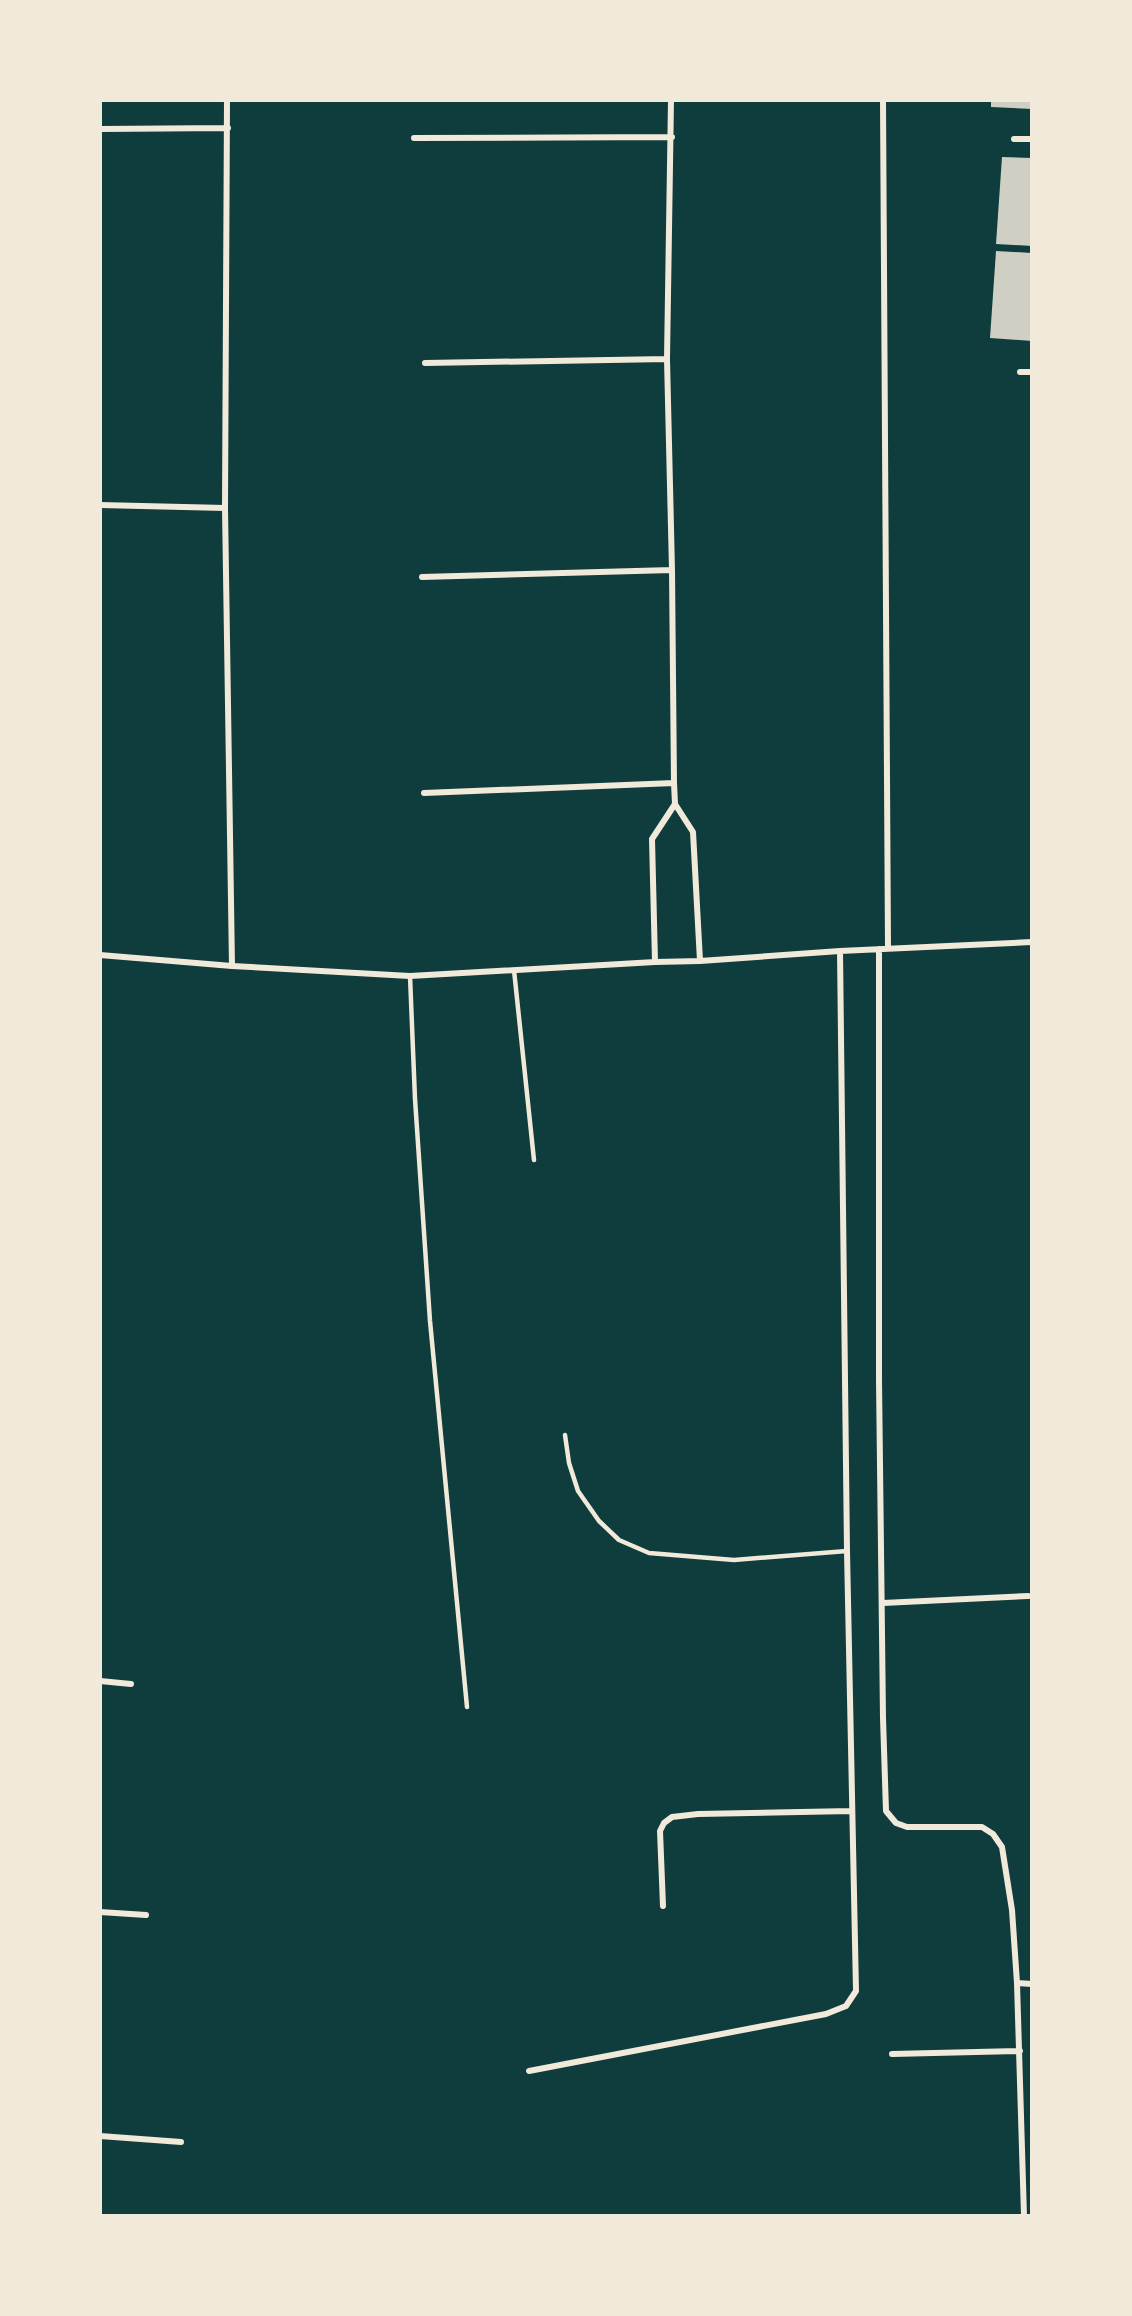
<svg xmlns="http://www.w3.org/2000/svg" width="1132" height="2316" font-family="Arial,sans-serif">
	<rect width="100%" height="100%" fill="#0f3d3e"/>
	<path fill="#cfcfc3" d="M991 100H1032V109L991 107Z
		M1002 157 1032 158V246L996 244Z
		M996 251 1032 253V341L990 338Z"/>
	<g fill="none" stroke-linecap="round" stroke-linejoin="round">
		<path stroke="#f1e9da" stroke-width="4.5" d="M514 970 534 1160
			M410 976 415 1099 430 1321 467 1707
			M565 1435 569 1463 578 1491 599 1521 619 1540 649 1553 734 1560 847 1551"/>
		<path stroke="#f1e9da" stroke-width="6" d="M227 100 225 508 232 966
			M671 100 667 359 672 570 674 783 675 804 693 832 700 961
			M883 100 888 948
			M100 129 228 128
			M414 138 672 137
			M1014 139H1032
			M425 363 667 359
			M1020 372H1032
			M100 505 225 508
			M422 577 672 570
			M424 793 674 783
			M879 949V1380L883 1718 886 1811 896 1823 907 1827H982L993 1834 1002 1847 1012 1910 1017 1983 1024 2216
			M100 955 232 966 410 976 655 962 700 961 840 951 1032 942
			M655 962 652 839 675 804
			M883 1603 1028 1596
			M100 1681 131 1684
			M663 1906 660 1831 664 1823 672 1817 698 1814 851 1811
			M100 1912 146 1915
			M1017 1983 1032 1984
			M892 2054 1020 2051
			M529 2071 826 2014 846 2006 856 1991 847 1551 840 951
			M100 2136 181 2142"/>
	</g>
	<rect width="1132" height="2316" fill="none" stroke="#f1e9da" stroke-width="204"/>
</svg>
